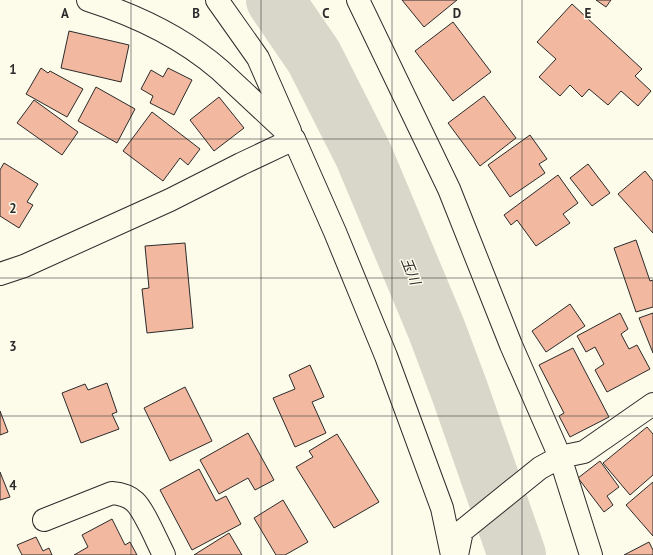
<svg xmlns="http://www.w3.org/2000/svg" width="653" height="555" font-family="'PT Sans','Noto Sans JP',sans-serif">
	<rect width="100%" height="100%" fill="#fdfbea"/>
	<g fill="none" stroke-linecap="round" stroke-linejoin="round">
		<path stroke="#d8d7c9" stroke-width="58" d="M275 0 314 57 364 156 436 328 460 392 517 555"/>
	</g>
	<path fill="#f2b8a0" stroke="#2b2b2b" d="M402 0H457L424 27Z
		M596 0H611L606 7Z
		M572 4 642 69 635 76 651 91 638 106 621 91 608 105 589 89 582 97 570 85 560 96 539 77 556 59 537 42Z
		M453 22 491 72 453 101 415 51Z
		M69 31 129 45 121 82 61 68Z
		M41 68 48 73 50 71 83 89 67 117 26 94Z
		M168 68 192 80 174 115 150 103 153 96 141 89 151 70 163 77Z
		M96 87 135 109 117 143 78 121Z
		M484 96 516 138 480 166 448 123Z
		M219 97 244 128 214 151 190 120Z
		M34 100 78 132 62 155 17 123Z
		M152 112 200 149 188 165 180 158 163 181 123 151Z
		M530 135 547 159 539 164 545 173 510 197 488 165Z
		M4 163 38 184 27 202 33 205 19 228 0 216V170Z
		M588 164 610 193 592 206 570 178Z
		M645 171 653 181V233L618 194Z
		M558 175 578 203 563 214 570 223 536 246 517 220 511 225 504 215Z
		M636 240 650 281 653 280V307L636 312 614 248Z
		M185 243 193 328 147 333 142 289 149 288 145 246Z
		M570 304 585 326 546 352 532 331Z
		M620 313 628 329 621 334 629 349 637 345 650 369 607 392 595 370 604 364 595 347 586 352 577 336Z
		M653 313V353L639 318Z
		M573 348 609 417 570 437 559 416 564 413 539 365Z
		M310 365 324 397 312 402 326 433 295 447 273 398 295 389 289 375Z
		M107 383 117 412 112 414 119 429 81 443 62 393 85 384 88 390Z
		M185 387 212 441 170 461 144 408Z
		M0 411 8 432 0 435Z
		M647 427 653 434V475L630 495 603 463Z
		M248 433 274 480 255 490 248 478 219 494 200 460Z
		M337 434 379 502 334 528 296 467 313 457 309 451Z
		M600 461 619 487 607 496 613 505 604 512 578 478Z
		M199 469 216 501 226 496 241 524 192 550 160 490Z
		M0 472 10 497 0 500Z
		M653 482V536L626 505Z
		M283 500 308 542 285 555H276L254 518Z
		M112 519 125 545 130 542 137 555H74L88 547 82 535Z
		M229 533 242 555H194Z
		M36 537 43 551 49 548 52 555H22L17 545Z
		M649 542 653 550V555H624Z"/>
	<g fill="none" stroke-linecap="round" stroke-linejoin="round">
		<g stroke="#2b2b2b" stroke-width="24">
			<path id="minor" d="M88 0C135 15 182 37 220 70 245 93 269 116 294 139
				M217 0 258 58 290 131
				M358 0 449 189 511 345 560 457 591 555
				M0 274 24 266 170 200 241 164 294 139 335 232 386 356 442 508 452 555
				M44 520 112 493C136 495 140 507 150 526 155 536 159 545 164 555
				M457 555 462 531 540 468 560 457 584 452 653 404"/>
		</g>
		<use href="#minor" stroke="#fdfbea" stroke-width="22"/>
	</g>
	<path fill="none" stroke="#2b2b2b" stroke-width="1" stroke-opacity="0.55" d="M131 0V555M261 0V555M392 0V555M522 0V555M0 139H653M0 278H653M0 416H653"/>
	<g text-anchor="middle" stroke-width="3" stroke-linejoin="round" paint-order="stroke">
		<g font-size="14" font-style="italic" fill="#2b2b2b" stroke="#fdfbea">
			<text transform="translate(411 271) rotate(68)" y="5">玉川</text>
		</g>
	</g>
	<g font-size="13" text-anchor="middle" font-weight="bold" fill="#2b2b2b" stroke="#fdfbea" stroke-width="3" stroke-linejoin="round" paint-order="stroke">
		<text x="65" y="18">A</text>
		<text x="196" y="18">B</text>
		<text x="326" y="18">C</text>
		<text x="457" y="18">D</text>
		<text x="588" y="18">E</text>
		<text x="13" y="74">1</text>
		<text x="13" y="213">2</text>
		<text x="13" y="351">3</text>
		<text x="13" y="490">4</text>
	</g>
</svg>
